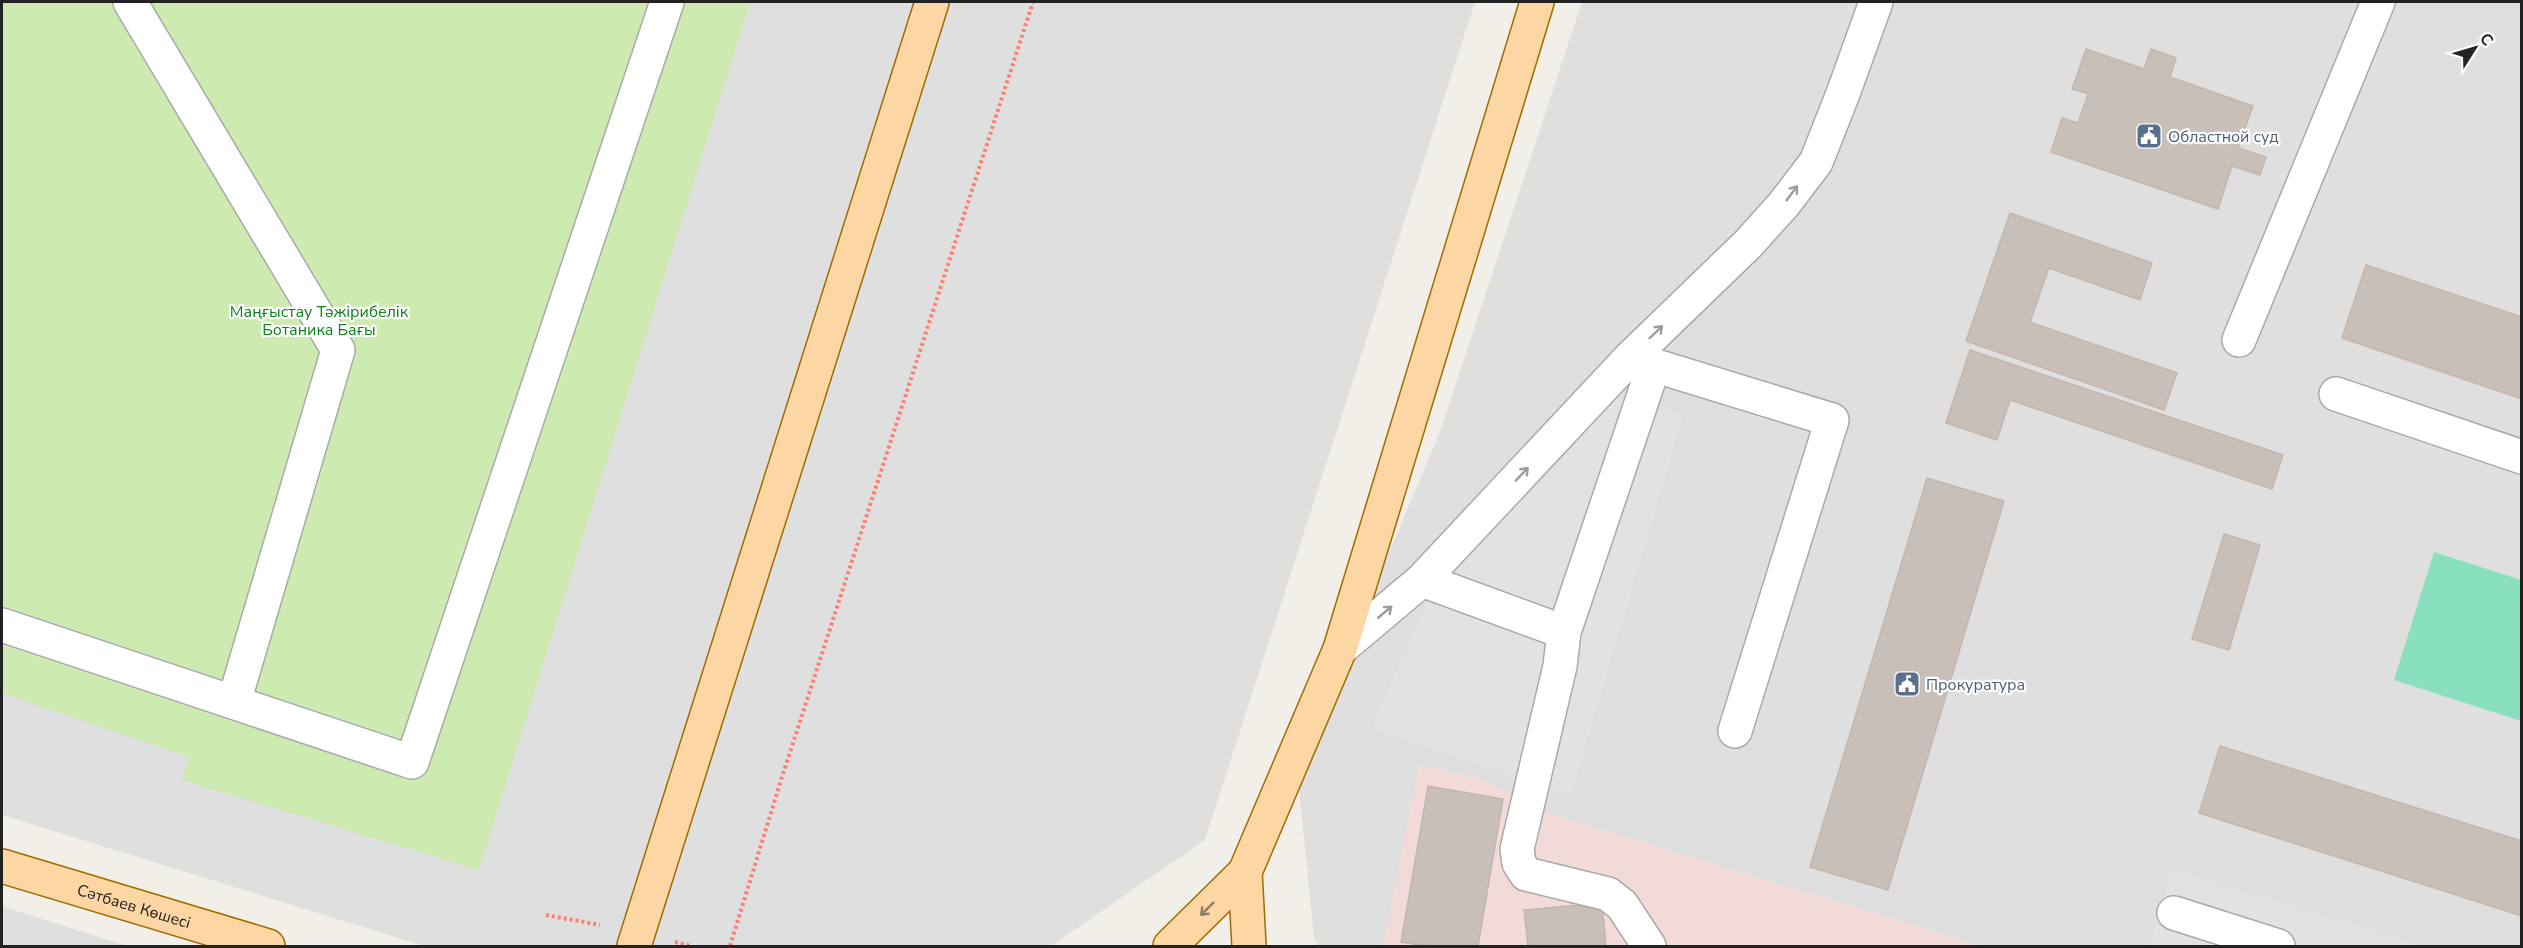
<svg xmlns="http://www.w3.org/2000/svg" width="2523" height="948" font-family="'Nunito Sans',sans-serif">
	<rect width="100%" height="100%" fill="#f2efe9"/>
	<path fill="#e0dfdf" d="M2 2H1475L1205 840 1051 946H424L2 815Z
		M1582 2H2521V946H1318L1314 938 1297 770 1440 432Z
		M2 906 127 946H2Z"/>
	<path fill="#f2dad9" d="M1419 765 1487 781 1537 810 1981 946H1383Z"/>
	<path fill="#cdebb0" d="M2 2H750L479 870 182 780 189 757 2 693Z"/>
	<path fill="#88e0bf" d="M2434 552 2521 580V721L2394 680Z"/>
	<path fill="#e2e2e2" d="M1594 389 1683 417 1571 794 1372 726 1426 605 1509 491Z
		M2171 871 2420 946H2150Z"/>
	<path fill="#c7bfb8" stroke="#c4b6ab" stroke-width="1.5" d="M2086 49 2144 69 2151 49 2176 58 2170 77 2253 106 2238 148 2266 157 2260 175 2232 166 2218 209 2051 152 2062 118 2078 123 2088 94 2072 89Z
		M2010 213 2152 263 2140 300 2049 268 2030 322 2177 373 2164 410 1966 341Z
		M2366 265 2522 317V399L2342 338Z
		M1970 350 2283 455 2272 489 2010 400 1997 440 1946 423Z
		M1927 478 2004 501 1888 890 1810 867Z
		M2224 534 2260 545 2229 650 2192 639Z
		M2220 746 2522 841V916L2199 813Z
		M1428 786 1503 799 1478 946H1427L1401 942Z
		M1602 903 1606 946H1528L1524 910Z"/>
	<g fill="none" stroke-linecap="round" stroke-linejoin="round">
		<g stroke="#a9a9a9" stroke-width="36">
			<path id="minor" d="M130 2 338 350 234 702
				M2239 340 2378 2
				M1630 358 1832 420 1735 731
				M2336 394 2522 457
				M1422 580 1564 632 1560 666 1517 849 1519 863 1526 874 1608 894 1622 905 1649 946
				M2 625 412 762 667 2
				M1564 632 1654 365
				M1340 649 1422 580 1630 358 1748 244 1784 204 1816 162 1844 91 1876 2
				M2174 913 2278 946"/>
		</g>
		<g stroke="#a06c00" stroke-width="36">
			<g id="major">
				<path id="s1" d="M2 866 268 946"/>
				<path d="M1245 872 1249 946"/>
				<path d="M634 946 932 2"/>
				<path d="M1170 946 1245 872 1340 649 1537 2"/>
			</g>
		</g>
		<path stroke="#fa8172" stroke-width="4" stroke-dasharray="3 3" stroke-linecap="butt" d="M546 915 600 925
			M675 942 691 946
			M730 946 782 777 1033 2"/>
		<use href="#minor" stroke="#fff" stroke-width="33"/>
		<use href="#major" stroke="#fcd7a4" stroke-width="33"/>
	</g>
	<defs><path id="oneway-shaft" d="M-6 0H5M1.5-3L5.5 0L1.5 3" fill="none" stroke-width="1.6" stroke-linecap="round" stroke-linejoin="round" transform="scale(1.5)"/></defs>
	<g stroke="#9c9c9c">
		<use href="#oneway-shaft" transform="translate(1792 193) rotate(-53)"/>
		<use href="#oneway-shaft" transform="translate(1656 332) rotate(-44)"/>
		<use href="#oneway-shaft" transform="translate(1522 474) rotate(-47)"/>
		<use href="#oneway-shaft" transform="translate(1385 612) rotate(-40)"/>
	</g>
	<use stroke="#8f7c63" href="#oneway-shaft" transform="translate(1207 909) rotate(135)"/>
	<defs>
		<g id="civic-square" transform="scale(1.35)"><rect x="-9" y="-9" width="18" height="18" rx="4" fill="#5c6f8a" stroke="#fff"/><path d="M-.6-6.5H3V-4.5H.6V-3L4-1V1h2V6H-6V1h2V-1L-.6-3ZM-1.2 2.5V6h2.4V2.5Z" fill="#fff"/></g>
	</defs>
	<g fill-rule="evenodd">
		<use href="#civic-square" x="2149" y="136"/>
		<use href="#civic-square" x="1907" y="684"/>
	</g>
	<g text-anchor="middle" stroke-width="4.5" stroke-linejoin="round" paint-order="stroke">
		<g font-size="16" fill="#4e5e75" stroke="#fff" text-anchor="start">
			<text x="2168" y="142">Областной суд</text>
			<text x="1926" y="690">Прокуратура</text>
		</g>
		<g font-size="16" fill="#0c8417" stroke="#fff">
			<text x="319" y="317">Маңғыстау Тәжірибелік<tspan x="319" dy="18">Ботаника Бағы</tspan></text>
		</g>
		<g font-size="16" fill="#222" stroke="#fff">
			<text dy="6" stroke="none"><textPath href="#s1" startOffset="138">Сәтбаев Көшесі</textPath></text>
		</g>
	</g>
	<rect width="2523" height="948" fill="none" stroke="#222222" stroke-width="6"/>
	<g transform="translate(2475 48) rotate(53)" stroke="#ffffff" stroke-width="4.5" paint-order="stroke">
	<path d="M0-4.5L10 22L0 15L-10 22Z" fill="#222222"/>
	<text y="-9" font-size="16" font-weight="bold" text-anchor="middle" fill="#222222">С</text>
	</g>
</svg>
